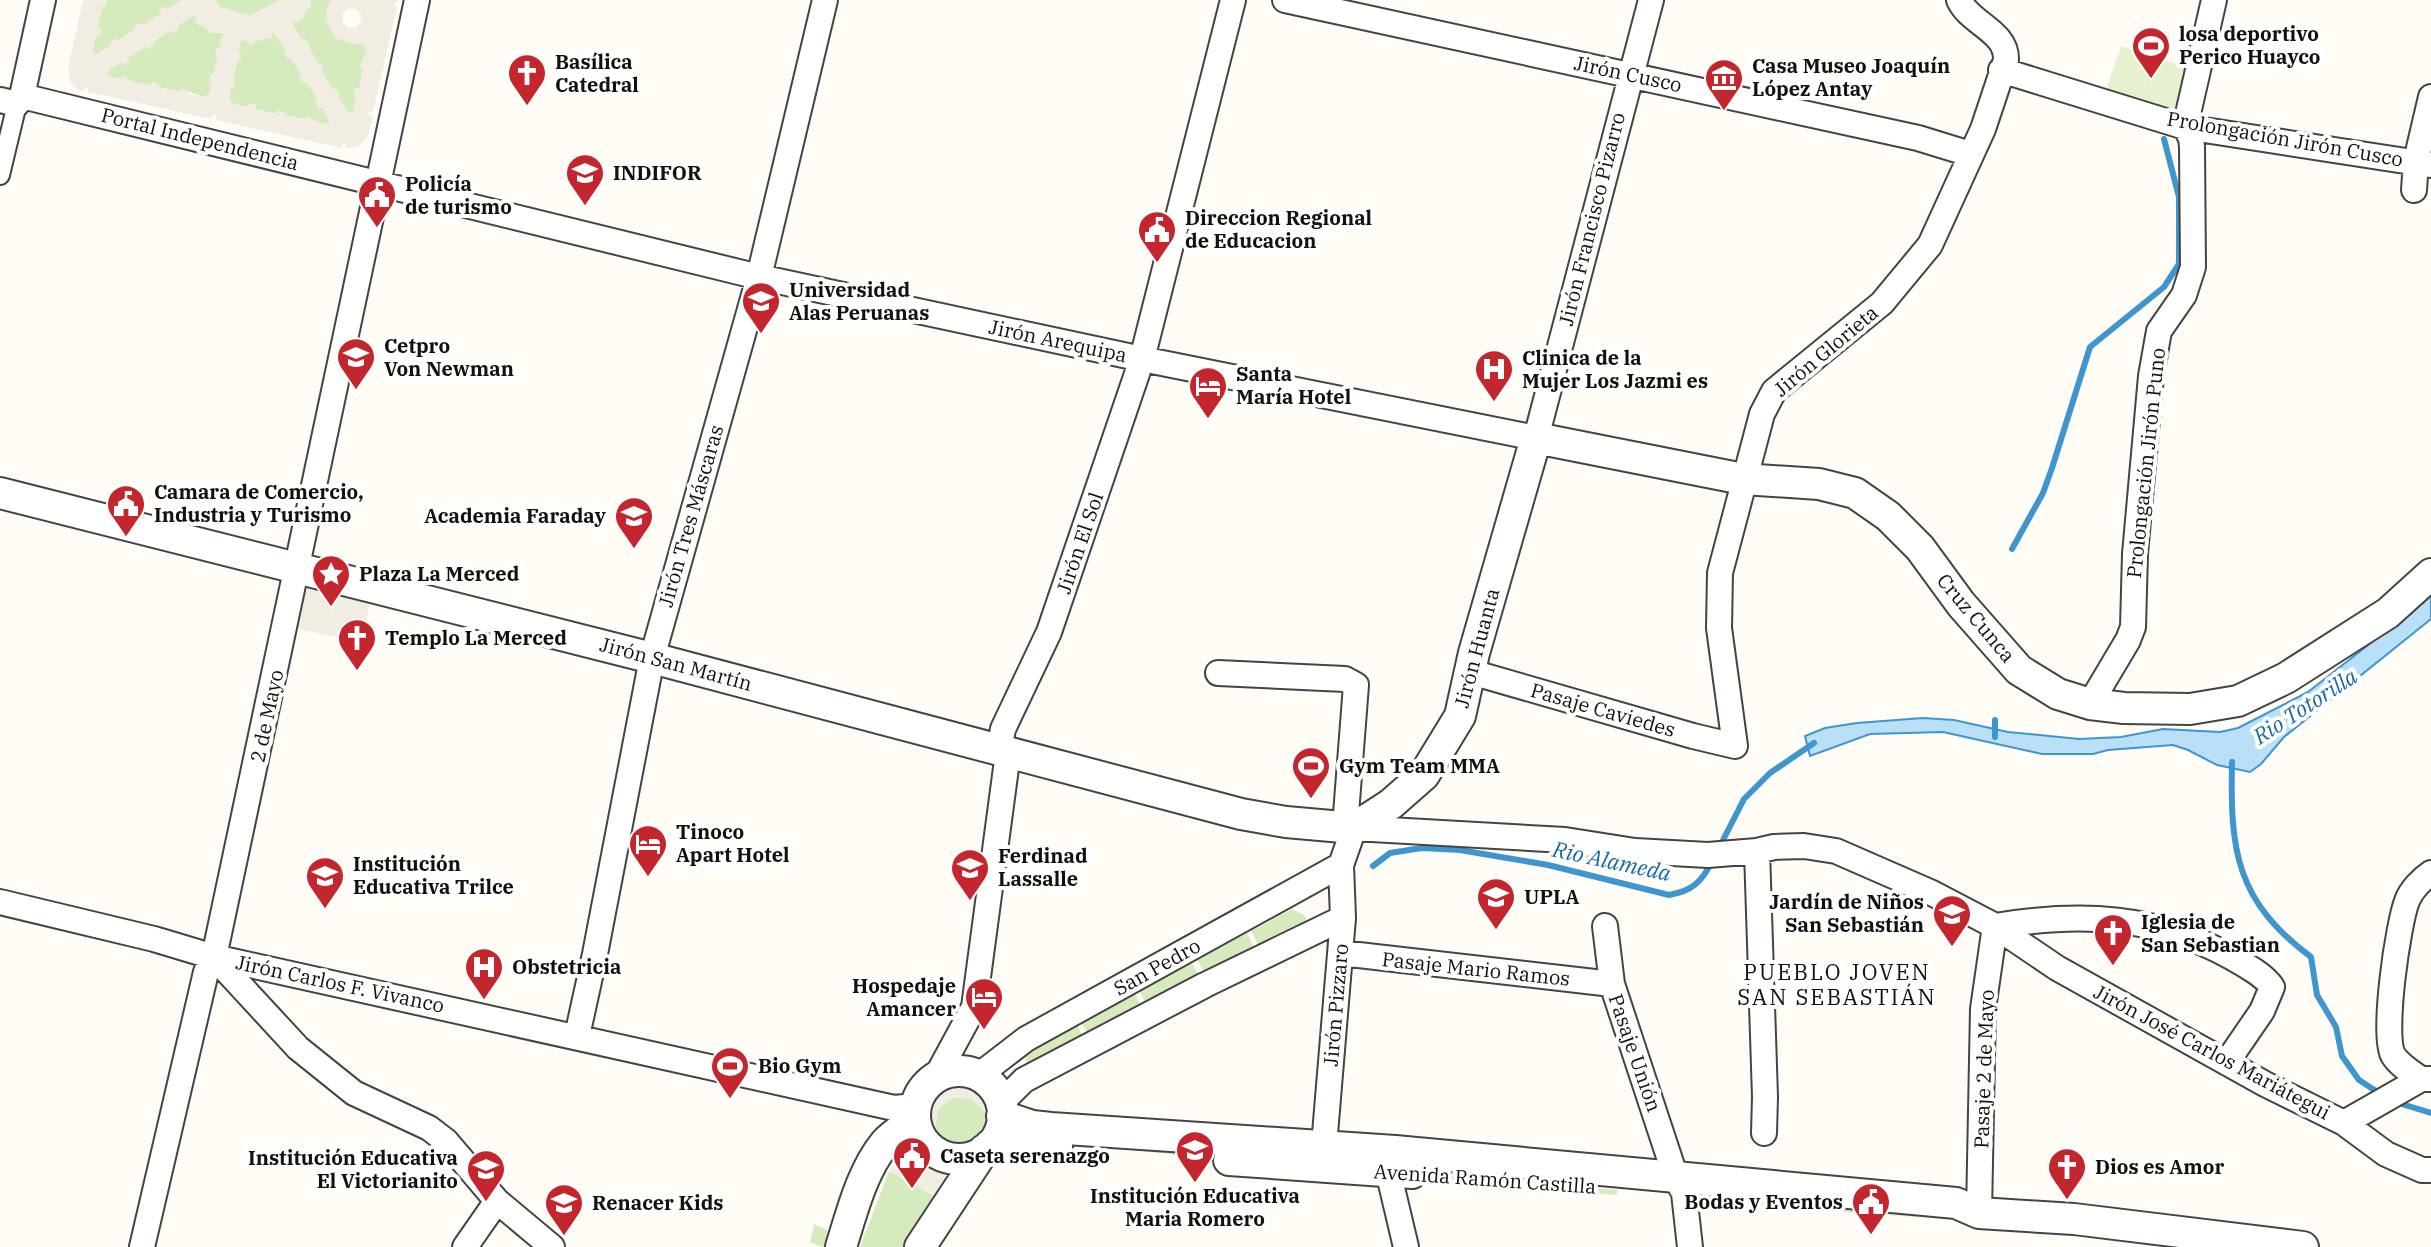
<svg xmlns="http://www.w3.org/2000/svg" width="2431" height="1247" font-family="'IBM Plex Serif',serif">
	<rect width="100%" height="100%" fill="#fffdf5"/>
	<path fill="#d5ebbd" d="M107 0H182L143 25 140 23 135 26 136 29 96 55 92 52 96 35H99L101 29 97 27 102 6H105Z
		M215 0H280L251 16 220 8Z
		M309 0H331C326 17 327 22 336 38L363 44 367 50 360 66 363 67 359 89 356 88 354 92 357 96 353 112 348 113 322 72 323 67 321 64 318 65 306 46 309 44 305 39 302 40 291 22 301 17 306 9H309L311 3Z
		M195 14 201 25 209 29 208 32 223 33 220 48H217L215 55 218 56 214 74H211L209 81 212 82 210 93 203 97 181 89 180 92 159 87V84L152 83 151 86 130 81 127 77 123 76 122 79 108 76 107 71 121 62 123 64 129 61 127 58 171 30 173 32 179 29 177 26Z
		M274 32 286 50 283 52 287 58 290 57 318 100 315 102 319 108 322 107 330 121 327 125 285 115 278 111 277 114 256 109V105L249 104 248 107 232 104 229 98 231 87H234L235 80H232L237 61H240L241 55 238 54 241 38 252 45 253 42 272 37 271 34Z
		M1292 909 1304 915 1308 923 1261 950 1251 931Z
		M1247 933 1257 953 1206 975 1197 960Z
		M1191 961 1200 978 1147 1006 1138 988Z
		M1133 990 1143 1009 1089 1037 1080 1020Z
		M1076 1023 1085 1040 1029 1064 1026 1061V1053Z
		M953 1097 972 1099C1017 1128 950 1177 935 1127L938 1109Z
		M1066 1139 1319 1165V1170L1066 1143Z
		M1368 1169 1617 1190V1195L1368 1174Z
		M889 1171 945 1202 912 1247H860Z
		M1711 1197 1915 1214V1217L1710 1202Z
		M814 1224 838 1235 834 1247H822L810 1242Z"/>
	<path fill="#e6f2cf" d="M2121 46 2196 70 2182 115 2106 90Z"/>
	<path fill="#f1ede2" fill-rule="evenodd" d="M83 0H107L105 6 102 7 98 27 101 28 99 36H95L92 52 96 55 111 45 109 43 113 40 116 38 118 41 136 30 134 27 141 22 143 25 161 13 159 10 166 7 168 9 182 0H215L220 7 252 16 280 0H309L311 2 309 9H306L303 19 296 23 294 21 291 23 302 40 305 38 318 64 321 63 323 67 322 72 333 90 336 88 340 95 338 97 348 113 353 112 357 97 354 92 355 88H359L363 68 360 66 367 50 362 44 349 43 336 38 326 20 327 7 331 0H399L393 5 397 7 373 112H369L368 115 373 117 367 138 358 147 345 149 346 144 343 143 342 148 216 120V115L213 114 212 119 88 92V87H85L84 91 79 90 71 83 68 69ZM347 9H355L361 14V21L356 27 349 28 343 23 342 15ZM195 15 197 18 194 19 198 26 201 25 208 29V32L215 34 217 31 223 33 220 48H217L215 55 218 56 214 74H211L209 81 212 82 210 93 203 97 188 94V91L181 89 179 92 159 87V84L152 82 150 86 130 81 127 77 123 76 122 79 108 76 107 71 120 62 123 65 129 60 128 58 145 46 148 49 152 46 154 45 153 41 170 30 173 33 179 29 178 25ZM274 32 286 50 283 52 287 58 290 57 302 75 299 77 303 83 306 82 318 100 315 102 319 108 322 107 330 120 327 124 314 121 310 117H306L305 120 285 115V112L278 110 276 114 256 109V105L249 104 247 107 233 104 229 98 231 88H234L235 84V80L233 79 236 61H240L241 54 238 53 241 39 252 45 253 42 273 37 271 34Z
		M302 572 373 590 361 642 289 627Z
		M964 1072 978 1076 996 1092 1001 1127 963 1159 952 1158 941 1155 923 1141 917 1131 915 1106 926 1086 949 1073ZM953 1097 972 1099 985 1112 988 1124 984 1136 969 1148 956 1149 944 1143 935 1127 938 1109Z
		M916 1155 930 1159 945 1175V1202L889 1171 896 1161Z"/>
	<path fill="#b9e0f7" stroke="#3f96cf" stroke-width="2" d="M2431 596V619L2284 737 2261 764 2250 772 2217 765 2188 750 2173 745 2108 750 2093 754H2042L1943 732 1870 734 1810 756 1805 736 1825 728 1857 723 1923 718 1954 720 2008 732 2079 739 2121 737 2163 729 2220 732 2238 728 2308 692Z"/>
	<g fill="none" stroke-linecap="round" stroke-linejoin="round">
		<path stroke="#3f96cf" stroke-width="6" d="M2012 549 2043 493 2052 468 2090 347 2164 287 2179 264V197L2164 139
			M1995 720V737
			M2232 762C2230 851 2236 901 2311 957L2317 995 2336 1027 2342 1056 2359 1080 2382 1095
			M1719 848 1744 799 1770 773 1814 743
			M1373 866 1390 853 1422 848 1460 850 1548 865 1669 895C1692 891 1702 882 1712 861
			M2395 1102 2431 1113"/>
		<g stroke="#444" stroke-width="22">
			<path id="pedestrian" d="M0 175 17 104"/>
		</g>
		<g stroke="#444" stroke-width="28">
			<path id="minor" d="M1285 0 1918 138 1970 154
				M2001 70 2185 127 2431 165
				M22 96 759 277 1142 359 1536 438 1651 0
				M0 100 17 104 22 96 43 0
				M2414 190 2416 161 2431 97
				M1471 672 1693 736 1735 746 1719 628 1720 573 1762 414 1774 391 1882 303 1930 245 1983 129 2006 60C2007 31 1970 24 1959 0
				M1218 673 1345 679 1356 685 1345 827
				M2090 704 2128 640 2133 627 2135 554 2151 376 2159 331 2184 295 2193 267 2192 147 2191 138 2185 127 2214 0
				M1757 851 1765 1097 1764 1133
				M0 902 154 939 214 957 894 1108 915 1106
				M1605 926 1612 984 1676 1178 1684 1193 1690 1247
				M1995 926C2081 912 2156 915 2233 958 2246 966 2263 974 2272 987L2262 1011 2227 1062
				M1341 953 1612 984
				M214 957 298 1048 354 1093 429 1128 446 1141 497 1201 552 1247
				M577 1036 595 954 652 658 759 277 825 0
				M978 1076 1026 1039 1341 865
				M935 1079 974 1007 1008 753 1001 740 1003 729 1049 632 1142 359 1233 0
				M2421 1079C2411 1072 2399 1065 2393 1055 2382 1034 2398 924 2407 901 2411 890 2422 879 2431 873
				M1001 1103 1024 1080 1205 985 1343 918
				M2344 1123 2421 1079H2431
				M1324 1146 1343 918 1341 865 1354 828 1565 840 1635 851 1708 855 1757 851 1774 847 1804 846 1836 851 1930 892 1995 926 2057 968 2265 1084 2344 1123 2386 1154 2422 1170H2431
				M1388 1171 1406 1247
				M1979 1213 1983 1009 1995 926
				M142 1247 206 972 214 957 417 0
				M465 1247 497 1201"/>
		</g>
		<g stroke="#444" stroke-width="34">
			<path id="tertiary" d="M0 493 652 658 1241 814 1286 822 1354 828 1391 804 1424 775 1460 716 1474 653 1536 438 1743 479 1819 484 1855 493 1888 516 1920 548 1961 604 2019 670 2058 694 2090 704 2124 708 2190 709 2238 701 2286 678 2388 613 2431 574
				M915 1115a44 44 0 1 1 88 0a44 44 0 1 1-88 0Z
				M1002 1116 1032 1126 1051 1128 1395 1151 1956 1203 1979 1213 2074 1219 2303 1247
				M990 1145 1024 1143 1057 1146
				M1229 1160 1412 1173
				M841 1247C852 1212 862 1171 885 1143 893 1134 905 1127 915 1120
				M920 1247 984 1150"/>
		</g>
		<use href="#pedestrian" stroke="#fff" stroke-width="18"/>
		<use href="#minor" stroke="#fff" stroke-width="24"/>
		<use href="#tertiary" stroke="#fff" stroke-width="30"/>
	</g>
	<defs>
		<g id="stadium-pin" transform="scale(2)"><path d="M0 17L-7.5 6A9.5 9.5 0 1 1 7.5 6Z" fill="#c4262e" stroke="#fff"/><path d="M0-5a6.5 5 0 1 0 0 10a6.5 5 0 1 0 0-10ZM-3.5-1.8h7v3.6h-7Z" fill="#fff"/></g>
		<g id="church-pin" transform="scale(2)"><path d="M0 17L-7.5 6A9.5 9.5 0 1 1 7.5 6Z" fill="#c4262e" stroke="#fff"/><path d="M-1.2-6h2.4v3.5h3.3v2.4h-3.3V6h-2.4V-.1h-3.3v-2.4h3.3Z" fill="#fff"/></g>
		<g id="museum-pin" transform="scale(2)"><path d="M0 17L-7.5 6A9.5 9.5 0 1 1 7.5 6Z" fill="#c4262e" stroke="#fff"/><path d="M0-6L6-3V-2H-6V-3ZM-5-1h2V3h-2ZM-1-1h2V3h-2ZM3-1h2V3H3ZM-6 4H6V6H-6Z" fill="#fff"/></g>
		<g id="school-pin" transform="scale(2)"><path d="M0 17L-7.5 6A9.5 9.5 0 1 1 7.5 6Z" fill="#c4262e" stroke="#fff"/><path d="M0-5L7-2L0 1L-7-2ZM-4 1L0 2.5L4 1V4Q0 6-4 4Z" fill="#fff"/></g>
		<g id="civic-pin" transform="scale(2)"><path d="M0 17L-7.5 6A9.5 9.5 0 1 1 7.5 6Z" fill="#c4262e" stroke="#fff"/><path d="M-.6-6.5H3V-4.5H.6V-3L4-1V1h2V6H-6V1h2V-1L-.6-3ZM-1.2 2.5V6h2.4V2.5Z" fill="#fff"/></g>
		<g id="university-pin" transform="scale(2)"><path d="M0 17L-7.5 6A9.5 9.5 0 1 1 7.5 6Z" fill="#c4262e" stroke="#fff"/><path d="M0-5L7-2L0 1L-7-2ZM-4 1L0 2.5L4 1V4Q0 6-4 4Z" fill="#fff"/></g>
		<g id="hospital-pin" transform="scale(2)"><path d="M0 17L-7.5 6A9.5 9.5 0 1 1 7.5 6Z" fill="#c4262e" stroke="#fff"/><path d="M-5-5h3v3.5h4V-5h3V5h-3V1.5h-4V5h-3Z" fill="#fff"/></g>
		<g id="hotel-pin" transform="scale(2)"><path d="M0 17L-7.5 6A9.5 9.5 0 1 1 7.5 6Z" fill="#c4262e" stroke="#fff"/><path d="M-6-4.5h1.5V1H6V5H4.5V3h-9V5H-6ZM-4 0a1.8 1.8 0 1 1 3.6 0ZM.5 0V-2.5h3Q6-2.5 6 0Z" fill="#fff"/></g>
		<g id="sight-pin" transform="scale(2)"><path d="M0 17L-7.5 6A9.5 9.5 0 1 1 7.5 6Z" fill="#c4262e" stroke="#fff"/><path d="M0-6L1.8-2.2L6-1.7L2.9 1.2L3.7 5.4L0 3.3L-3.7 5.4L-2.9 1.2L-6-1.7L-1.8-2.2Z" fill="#fff"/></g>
	</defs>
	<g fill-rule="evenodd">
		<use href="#stadium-pin" x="2151" y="46"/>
		<use href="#church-pin" x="527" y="73"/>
		<use href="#museum-pin" x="1724" y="78"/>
		<use href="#school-pin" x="585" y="173"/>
		<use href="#civic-pin" x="377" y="195"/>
		<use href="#civic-pin" x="1157" y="230"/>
		<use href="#university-pin" x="761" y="301"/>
		<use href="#school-pin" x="356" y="357"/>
		<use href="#hospital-pin" x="1494" y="369"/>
		<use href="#hotel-pin" x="1208" y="386"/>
		<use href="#civic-pin" x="126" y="504"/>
		<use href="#school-pin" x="634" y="516"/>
		<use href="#sight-pin" x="331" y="574"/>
		<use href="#church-pin" x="357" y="638"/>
		<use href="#stadium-pin" x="1311" y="766"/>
		<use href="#hotel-pin" x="648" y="844"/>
		<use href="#school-pin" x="970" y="868"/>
		<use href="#school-pin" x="325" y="876"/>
		<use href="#university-pin" x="1496" y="897"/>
		<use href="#school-pin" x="1952" y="914"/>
		<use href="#church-pin" x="2113" y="933"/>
		<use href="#hospital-pin" x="484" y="967"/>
		<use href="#hotel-pin" x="984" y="997"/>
		<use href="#stadium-pin" x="730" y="1066"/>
		<use href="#school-pin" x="1195" y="1150"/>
		<use href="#civic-pin" x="912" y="1156"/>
		<use href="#church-pin" x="2067" y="1167"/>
		<use href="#school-pin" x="486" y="1169"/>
		<use href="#civic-pin" x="1871" y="1202"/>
		<use href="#school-pin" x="564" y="1203"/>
	</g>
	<g text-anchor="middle" stroke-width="8" stroke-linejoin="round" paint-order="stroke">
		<g font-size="20" font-weight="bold" fill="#111" stroke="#fff" text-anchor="start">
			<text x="2179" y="41">losa deportivo<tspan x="2179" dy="23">Perico Huayco</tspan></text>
			<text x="555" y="69">Basílica<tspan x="555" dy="23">Catedral</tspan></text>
			<text x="1752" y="73">Casa Museo Joaquín<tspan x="1752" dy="23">López Antay</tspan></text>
			<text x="613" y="180">INDIFOR</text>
			<text x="405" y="191">Policía<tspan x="405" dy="23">de turismo</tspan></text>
			<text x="1185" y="225">Direccion Regional<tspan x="1185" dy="23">de Educacion</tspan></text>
			<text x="789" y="297">Universidad<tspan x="789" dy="23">Alas Peruanas</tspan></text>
			<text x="384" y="353">Cetpro<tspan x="384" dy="23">Von Newman</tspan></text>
			<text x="1522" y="365">Clinica de la<tspan x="1522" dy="23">Mujer Los Jazmi es</tspan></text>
			<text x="1236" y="381">Santa<tspan x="1236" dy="23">María Hotel</tspan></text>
			<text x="154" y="499">Camara de Comercio,<tspan x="154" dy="23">Industria y Turismo</tspan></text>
			<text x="606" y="523" text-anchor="end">Academia Faraday</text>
			<text x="359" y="581">Plaza La Merced</text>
			<text x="385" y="645">Templo La Merced</text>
			<text x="1339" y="773">Gym Team MMA</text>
			<text x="676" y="839">Tinoco<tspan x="676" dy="23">Apart Hotel</tspan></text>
			<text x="998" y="863">Ferdinad<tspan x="998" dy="23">Lassalle</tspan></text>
			<text x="353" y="871">Institución<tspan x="353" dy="23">Educativa Trilce</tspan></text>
			<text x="1524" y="904">UPLA</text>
			<text x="1924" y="909" text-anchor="end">Jardín de Niños<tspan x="1924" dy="23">San Sebastián</tspan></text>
			<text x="2141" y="929">Iglesia de<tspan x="2141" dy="23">San Sebastian</tspan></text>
			<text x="512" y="974">Obstetricia</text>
			<text x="956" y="993" text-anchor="end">Hospedaje<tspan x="956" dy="23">Amancer</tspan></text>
			<text x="758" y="1073">Bio Gym</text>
			<text x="940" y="1163">Caseta serenazgo</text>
			<text x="458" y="1165" text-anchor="end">Institución Educativa<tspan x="458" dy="23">El Victorianito</tspan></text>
			<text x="2095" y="1174">Dios es Amor</text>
			<text x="1195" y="1203" text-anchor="middle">Institución Educativa<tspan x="1195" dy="23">Maria Romero</tspan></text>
			<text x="1843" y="1209" text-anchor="end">Bodas y Eventos</text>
			<text x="592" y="1210">Renacer Kids</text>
		</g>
		<g font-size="20" fill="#111" stroke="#fff">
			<text transform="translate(1628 74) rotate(12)" y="7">Jirón Cusco</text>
			<text transform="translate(200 139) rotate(14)" y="7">Portal Independencia</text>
			<text transform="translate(2285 139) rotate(10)" y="7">Prolongación Jirón Cusco</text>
			<text transform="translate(1592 219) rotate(-76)" y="7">Jirón Francisco Pizarro</text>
			<text transform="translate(1058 341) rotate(12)" y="7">Jirón Arequipa</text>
			<text transform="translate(1826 351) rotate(-40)" y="7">Jirón Glorieta</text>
			<text transform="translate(2146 463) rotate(-84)" y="7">Prolongación Jirón Puno</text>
			<text transform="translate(691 516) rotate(-74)" y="7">Jirón Tres Máscaras</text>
			<text transform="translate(1080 543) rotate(-71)" y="7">Jirón El Sol</text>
			<text transform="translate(1976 618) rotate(50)" y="7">Cruz Cunca</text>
			<text transform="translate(1477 648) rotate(-75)" y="7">Jirón Huanta</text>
			<text transform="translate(676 664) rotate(15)" y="7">Jirón San Martín</text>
			<text transform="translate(1603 710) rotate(16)" y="7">Pasaje Caviedes</text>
			<text transform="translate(267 716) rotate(-78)" y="7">2 de Mayo</text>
			<text transform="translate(1157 967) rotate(-29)" y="7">San Pedro</text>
			<text transform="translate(1476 969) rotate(6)" y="7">Pasaje Mario Ramos</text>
			<text transform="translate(340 984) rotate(12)" y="7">Jirón Carlos F. Vivanco</text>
			<text transform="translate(1336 1005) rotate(-85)" y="7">Jirón Pizzaro</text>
			<text transform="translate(2212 1052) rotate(28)" y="7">Jirón José Carlos Mariátegui</text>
			<text transform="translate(1635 1053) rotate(71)" y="7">Pasaje Unión</text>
			<text transform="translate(1984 1069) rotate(-88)" y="7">Pasaje 2 de Mayo</text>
			<text transform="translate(1485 1179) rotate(4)" y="7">Avenida Ramón Castilla</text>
		</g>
		<g font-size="22" font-style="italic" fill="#1768a6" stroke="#fff">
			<text transform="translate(2305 706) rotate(-33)" y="8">Rio Totorilla</text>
			<text transform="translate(1612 861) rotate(12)" y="8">Rio Alameda</text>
		</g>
		<g font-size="22" letter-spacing="2" fill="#111" stroke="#fff">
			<text x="1837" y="980">PUEBLO JOVEN<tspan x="1837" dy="25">SAN SEBASTIÁN</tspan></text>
		</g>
	</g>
</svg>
